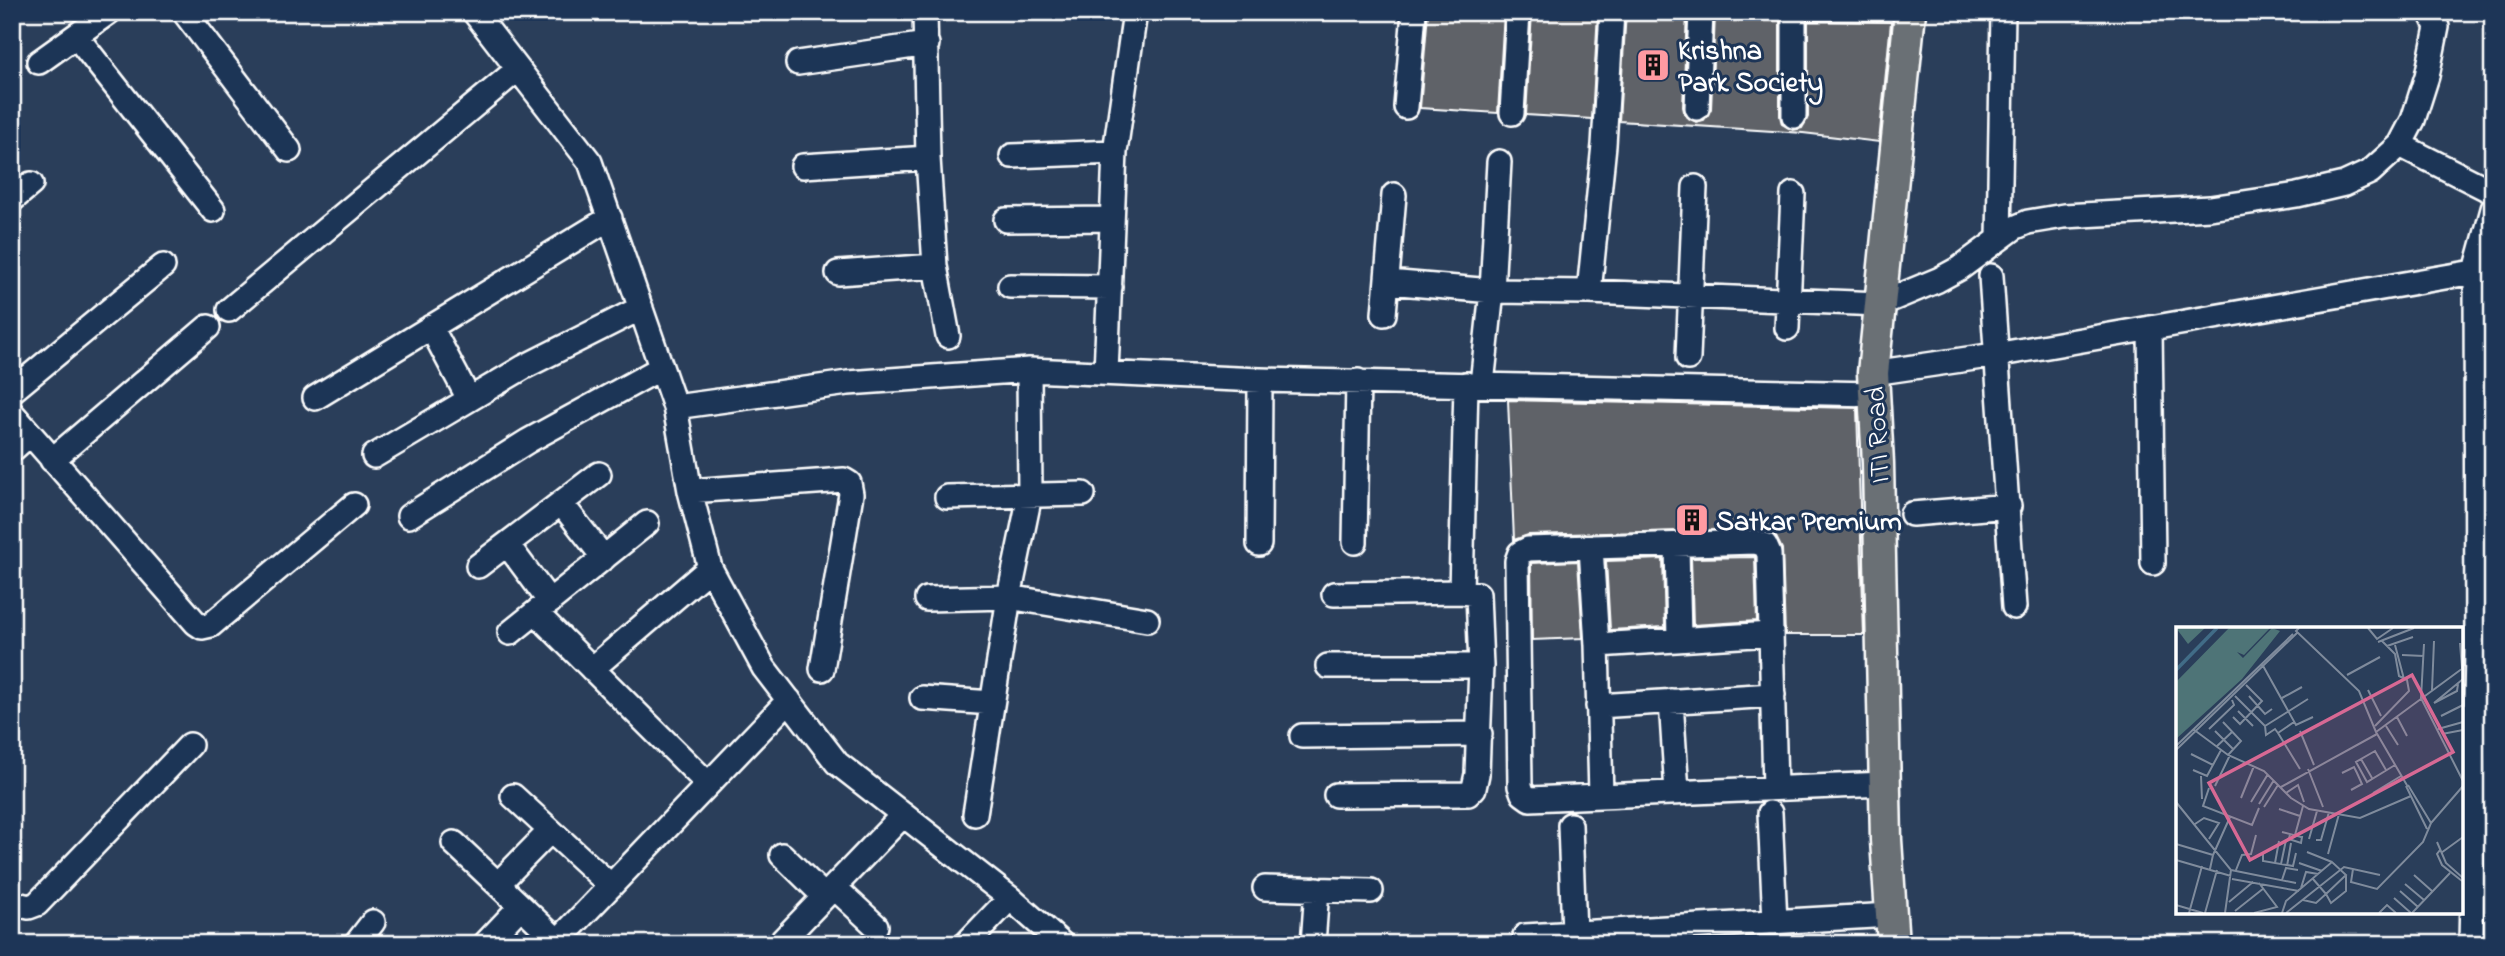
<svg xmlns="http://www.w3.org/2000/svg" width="2505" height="956" font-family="'Indie Flower',sans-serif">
	<rect width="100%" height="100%" fill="#2a3e5a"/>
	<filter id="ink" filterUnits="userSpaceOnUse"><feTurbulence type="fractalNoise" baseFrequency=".0143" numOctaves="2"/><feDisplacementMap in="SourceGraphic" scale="14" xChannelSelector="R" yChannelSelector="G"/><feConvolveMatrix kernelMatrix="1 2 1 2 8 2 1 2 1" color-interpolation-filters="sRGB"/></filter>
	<g filter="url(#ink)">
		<path fill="#5e6268" stroke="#fff" stroke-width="2" d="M1428 12H1504L1498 113 1420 108Z
			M1532 12H1598L1592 119 1526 115Z
			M1626 12 1687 13 1683 107 1685 115 1696 122 1704 120 1711 109 1715 14 1780 19V116L1782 124 1793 130 1802 128 1808 117V21L1891 22 1879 142 1803 133 1619 121Z
			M1508 400 1857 408 1864 635H1785L1782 549 1775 535 1759 529 1528 535 1514 540Z
			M1755 557 1757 621 1693 625 1691 558Z
			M1663 559 1665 627 1610 630 1606 561Z
			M1578 561 1583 638 1532 640 1531 563Z"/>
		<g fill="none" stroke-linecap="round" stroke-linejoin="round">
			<g stroke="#fff" stroke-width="28">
				<path id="minor" d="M184 12 289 150
					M474 12 590 162 675 407 690 491 710 568 764 668 837 763 1010 898 1062 944
					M925 12 928 158 935 266 948 336
					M76 36 213 210
					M39 62 109 12
					M798 63 927 44
					M1406 107 1414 12
					M1697 108 1701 12
					M1512 113 1518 12
					M1794 116V12
					M2400 145 2493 192
					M1012 156 1115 152
					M803 166 928 158
					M12 200 31 184
					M1006 220 1112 219
					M1999 239 2003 12
					M838 273 935 266
					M1991 276 2014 607
					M1388 282 1492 291 1589 292 1880 304 1938 280 1960 268 2014 228 2028 222 2064 216 2210 208 2297 195 2344 184 2370 172 2400 145 2413 120 2427 76 2437 27 2430 12
					M1010 286 1110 287
					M1589 292 1604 145 1612 12
					M229 310 518 69
					M1384 314 1394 195
					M431 327 469 399
					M1787 328 1793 194
					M2150 328 2153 563
					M1688 358 1695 187
					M1106 373 1115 152 1135 12
					M1873 373 1995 355 2491 269
					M1482 384 1492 291 1499 162
					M12 391 163 266
					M315 398 610 218
					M675 407 848 383 1029 370 1260 380 1873 394
					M12 413 196 623 202 627 211 625 218 619 354 505
					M12 450 30 434
					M374 456 524 367 641 308
					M52 460 208 327
					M690 491 844 480 849 483 851 494 822 669
					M947 497 1083 494
					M561 503 604 558
					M1912 514 2009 506
					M409 516 528 441 661 368
					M1355 542 1358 381
					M507 544 550 602
					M1259 544 1260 380
					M1677 545 1679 639
					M1591 547 1597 645 1601 795
					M478 566 599 474
					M1461 592 1466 384
					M1334 594 1461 592 1478 594 1481 666 1477 774 1474 788 1468 794 1336 795
					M927 599 1009 597 1147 620
					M536 613 708 784
					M510 633 647 523
					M1597 645 1771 634
					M1328 666H1481
					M592 669 710 568
					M922 698 992 703
					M1671 701 1677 792
					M1598 706 1773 695
					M2493 726V735
					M1302 736 1480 734
					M1775 788 1769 554 1765 545 1755 542 1528 549 1520 553 1517 561 1520 786 1523 794 1530 799 1885 784
					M513 796 611 886
					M1770 813 1775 922
					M975 814 1009 597 1030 495 1029 370
					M1570 825 1574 933
					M454 843 561 944
					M782 855 824 896
					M498 884 550 831
					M834 887 876 926
					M1265 888 1371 891
					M12 903 29 907 37 904 190 745
					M1525 936 1891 915
					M558 941 789 700
					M356 944 373 922
					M485 944 521 906
					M779 944 903 815
					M966 944 1010 898
					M1313 944 1317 889
					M2471 944 2477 653 2476 271 2493 209"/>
			</g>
			<g stroke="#fff" stroke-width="35">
				<path id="major" d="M1893 944 1886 840 1878 463 1873 373 1910 12"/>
			</g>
			<use href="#minor" stroke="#1d3557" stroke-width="23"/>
			<use href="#major" stroke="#6a7074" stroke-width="30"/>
		</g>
	</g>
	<defs>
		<g id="building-square" transform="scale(1.75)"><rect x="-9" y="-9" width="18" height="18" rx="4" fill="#ff9aa2" stroke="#1d3557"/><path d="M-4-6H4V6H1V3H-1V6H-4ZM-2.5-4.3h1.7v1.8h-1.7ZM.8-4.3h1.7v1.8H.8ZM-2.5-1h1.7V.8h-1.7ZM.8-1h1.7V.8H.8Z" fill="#111"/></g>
	</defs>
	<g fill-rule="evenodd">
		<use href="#building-square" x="1653" y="65"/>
		<use href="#building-square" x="1692" y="520"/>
	</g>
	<g text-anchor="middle" stroke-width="6" stroke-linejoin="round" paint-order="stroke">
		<g font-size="28" font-weight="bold" fill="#fff" stroke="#1d3557" text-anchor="start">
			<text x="1678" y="59">Krishna<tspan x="1678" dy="32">Park Society</tspan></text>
			<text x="1716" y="530">Satkar Premium</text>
		</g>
		<g font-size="28" fill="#fff" stroke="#1d3557">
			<text transform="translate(1876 435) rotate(-93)" y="10">ITI Road</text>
		</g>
	</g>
	<g transform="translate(2176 627)">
		<rect width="287" height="287" fill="#2a3e5a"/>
		<path d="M0 1H29L12 17ZM53 1H94L68 28 61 25 67 31 96 1 104 4 66 52 0 112V55Z" fill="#4e7477"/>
		<path fill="none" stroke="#416c87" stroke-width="3.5" d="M0 43 41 1"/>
		<path fill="none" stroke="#7f8b9c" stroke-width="2" d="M123 1 120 4 183 64 200 105 232 160M192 1 201 12 217 1M202 15 238 1M284 16 286 42M248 17 245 71 287 154M219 18 228 52M211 19 237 10M226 28 248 29M86 37 120 98 137 90M171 48 204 30M192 63 205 89M256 63 258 14M59 69 89 99 90 108 99 102 102 106M73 69 89 87 96 82M106 71 126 60M258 76 287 52M258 76 281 64 282 57M62 84 77 99M265 89 287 78M57 90 64 97 86 74 70 58M221 90 231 109M47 95 65 114 52 128M118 95 102 106 124 142M89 99 132 72M199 99 233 64 231 53 223 49 219 27 206 14M210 99 222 118M17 102 52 128 88 144 115 171 133 182 184 191 235 169M33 102 58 78 56 73M262 102 287 95M39 104 57 122M124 104 138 138M200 105 287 41M266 107 287 103M0 119 117 7M40 120 56 105M0 123 121 6M15 127 37 138M185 132 196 151M132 142 147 180M17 143 31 149 45 123M210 143 199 124 180 135 191 155 219 138M166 146 178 140 181 146 186 157 175 163M25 149 26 172M232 158 255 196M39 159 54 128M230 159 251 202M105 160 201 107M33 161 27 179 76 198 83 181M110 166 122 158 128 175M197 166 225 149M65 171 78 139M0 175 55 243 49 286M75 175 92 147M83 177 98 153M88 180 102 158M103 182 124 189M19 197 28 191 43 196 33 212M106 205 125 210H126L125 216 113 212 114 207M119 208 127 179M133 212 141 184M140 213H145L153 185M261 215 270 236 287 251M0 217 37 228 34 242M264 223 261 227 266 238 286 254M87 225V234L117 239 120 226M131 225 156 235M265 226 287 210M152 227 163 187M37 228 54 190M0 233 55 249M99 236 103 214M123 236 146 244M105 237 110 213M111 239 115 216M177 242 175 255 201 262 247 215 255 196 287 159M55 243 120 256M60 243 66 228 75 227 80 208M238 248 256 264M56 252 123 264M106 253 110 241 122 243M229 257 248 273M125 261 130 245 142 247M224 264 242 280M218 271 235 286M127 273 140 276 150 267 137 252M53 275 77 255M0 278 27 286M59 284 88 261M13 286 26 239M29 286 41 243M78 286 101 280 83 256M106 286 110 274 156 235 170 248 150 267 155 276 170 264V248M110 286 168 240 204 248M203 286 211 278 220 286M236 286 274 246"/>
		<path fill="#d76994" fill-opacity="0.15" stroke="#d76994" stroke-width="3.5" d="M236 48 277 125 74 233 33 156Z"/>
		<rect width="287" height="287" fill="none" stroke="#fff" stroke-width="3.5"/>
	</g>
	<rect width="2505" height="956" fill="none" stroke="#1d3557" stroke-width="42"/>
	<rect x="21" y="21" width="2463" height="914" fill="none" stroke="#fff" stroke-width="2.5" filter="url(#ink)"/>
</svg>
